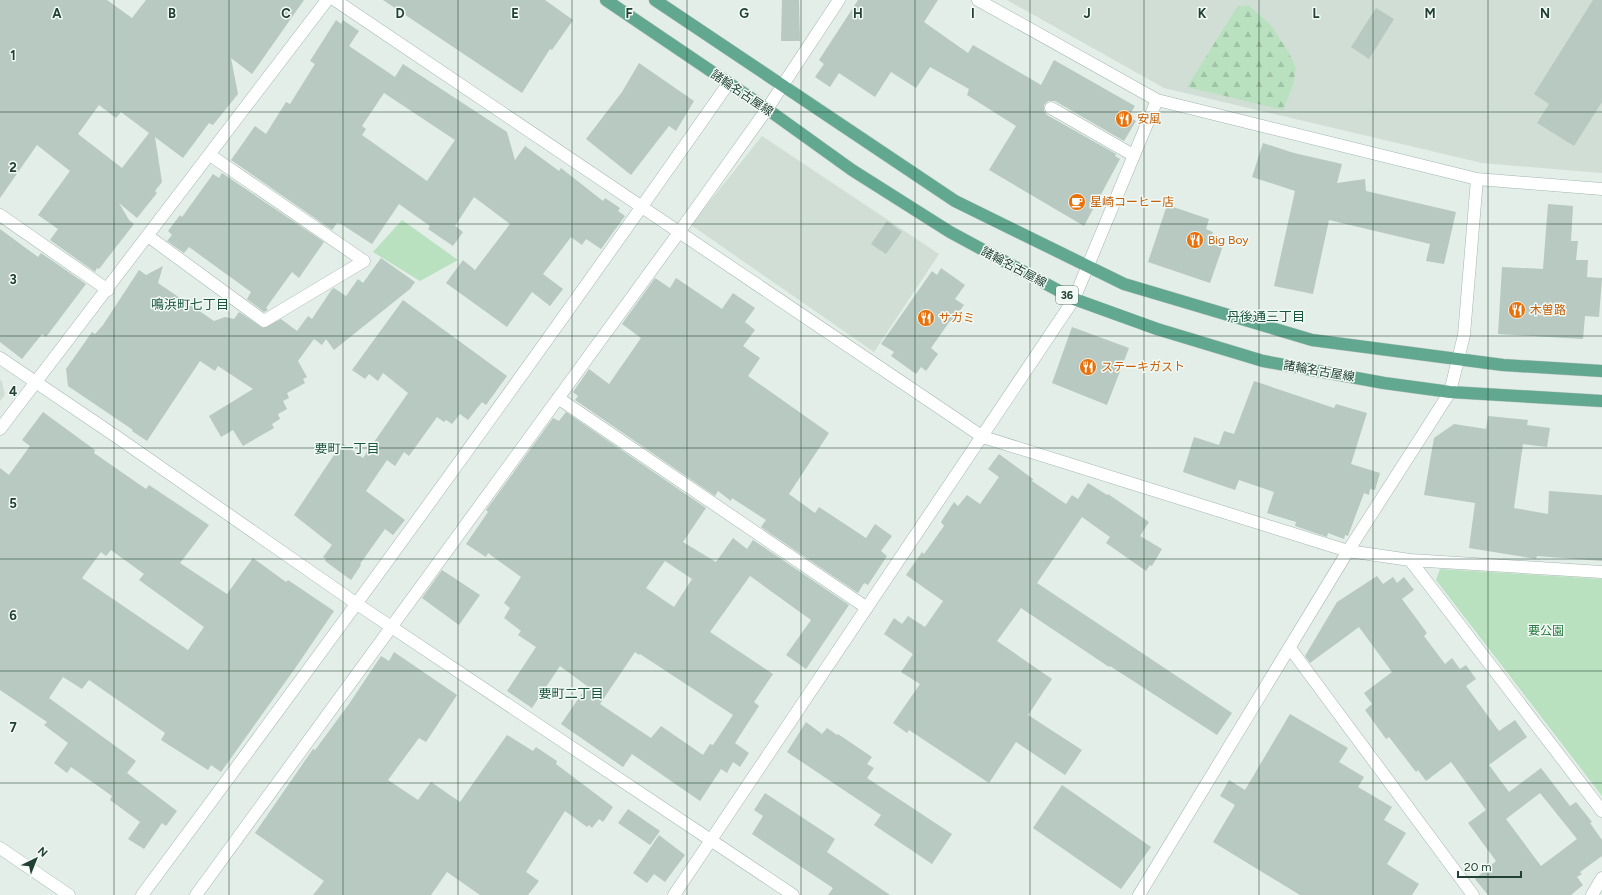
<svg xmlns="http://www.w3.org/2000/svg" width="1602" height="895" font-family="Figtree,'Noto Sans JP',sans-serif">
	<defs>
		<pattern id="forest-firs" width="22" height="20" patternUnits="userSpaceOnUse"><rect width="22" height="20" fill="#b9e1bf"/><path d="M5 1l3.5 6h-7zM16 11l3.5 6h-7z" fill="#9fc2a5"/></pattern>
	</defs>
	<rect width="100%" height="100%" fill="#e2eee7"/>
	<path fill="#d0ded6" d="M1007 0H1602V173L1482 163 1164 88Z
		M762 136 939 254 874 352 691 225Z
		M0 380 2 381 5 395 0 401Z"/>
	<path fill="url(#forest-firs)" d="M1248 5 1270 24 1288 51 1296 68 1293 85 1283 110 1187 87 1237 7Z"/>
	<path fill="#b9e1bf" d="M402 220 458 260 420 281 373 252Z
		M1440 569 1602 579V796L1436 580Z"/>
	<path fill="#b7c9c0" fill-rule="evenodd" d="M0 0H107L132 18 146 0H304L252 74 231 58 238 94 213 125 209 123 183 158 155 137 162 182 155 191 157 193 137 218 119 203 129 220 134 224 99 269 97 268 95 272 50 240 58 229 38 215 70 171 37 145 0 198ZM99 105 116 118 121 112 149 133 122 168 78 134Z
		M383 0H545L573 20 552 50 550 49 522 93Z
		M782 0H799L800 41H781Z
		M858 0H938L924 22 968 53 973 45 1041 85 1054 60 1135 106 1128 117 1136 121 1124 141 1055 101H1048L1044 105V111L1047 115 1116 154 1115 156 1120 159 1084 226 989 170 1016 126 967 95 969 89 930 67 916 88 891 72 875 97 839 73 830 87 815 77 824 64 819 60Z
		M1593 0H1602V102L1574 146 1537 123 1549 104 1534 94Z
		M1376 8 1394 19 1369 59 1351 47Z
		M336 20 341 24 343 20 359 31 349 46 395 77 403 64 507 132 515 160 525 146 559 171 561 168 603 201 605 198 620 208 618 211 625 216 601 249 586 239 582 245 571 237 543 274 563 289 550 306 532 292 507 327 446 283 463 260 475 270 510 224 474 197 455 226 463 232 453 246 428 229 430 226 399 204 372 244 341 224 337 223 332 230 231 160 255 126 266 134 286 102 290 104 315 64 310 61ZM384 93 455 140 427 181 362 135 366 129 362 126Z
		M639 63 694 101 676 131 669 126 631 175 586 139 622 92Z
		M1263 143 1294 153 1342 164 1337 183 1365 179 1366 191 1456 212 1444 264 1426 261 1430 244 1329 220 1313 294 1274 286 1295 191 1252 177Z
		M222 173 324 242 299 278 292 272 266 308 268 310 264 312 247 299 251 292 189 247 184 253 167 241 172 235 168 231 180 215 182 217 213 174 219 178Z
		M1548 204 1573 206 1571 241H1578L1576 260H1588L1587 277 1602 278 1599 317 1585 316 1583 339 1498 334 1502 267 1543 269Z
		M1167 205 1209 219 1206 229 1213 232 1211 239 1224 243 1210 283 1148 262Z
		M887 221 902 232 886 254 871 244Z
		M0 229 38 257 41 253 86 284 46 337 42 334 22 359 0 342Z
		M381 258 415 282 410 289 334 350 326 339 322 345 314 339 298 361 307 377 303 379 305 383 287 393 289 398 283 401 287 409 278 414 280 419 272 424 274 428 243 446 233 430 221 437 209 416 253 389 218 366 215 371 200 361 147 441 132 431 133 430 68 386 66 369 92 332 95 334 103 325 139 270 146 275 163 266 158 283 214 321 225 317 234 319 239 312 263 328 281 319 297 331 308 316 312 319 332 289 334 288 346 296 358 279 363 283Z
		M941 268 965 285 955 299 964 305 952 322 950 321 931 348 938 354 926 371 921 367 916 374 891 356 894 352 881 344 932 271 937 275Z
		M655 278 670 288 676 278 722 309 733 293 755 308 745 322 755 330 743 346 760 358 748 376 829 433 789 494 815 513 819 507 866 538 875 524 892 536 881 551 887 556 868 585 864 583 858 593 761 527 766 520 732 498 731 501 718 491 715 496 575 400 578 396 573 392 589 369 609 384 641 338 622 324Z
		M403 300 507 376 486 405 482 402 468 420 460 414 452 424 446 420 444 422 437 417 409 456 404 452 395 466 387 460 366 491 405 520 393 535 385 529 360 564 361 565 351 580 325 561 326 559 323 557 332 545 294 515 342 443 363 458 408 393 383 373 378 381 369 374 365 379 352 370Z
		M1072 327 1129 348 1107 405 1052 383Z
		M1254 381 1334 408 1336 404 1367 413 1351 464 1380 473 1375 490 1370 489 1369 495 1364 493 1348 536 1345 535 1344 539 1328 533 1327 537 1295 526 1296 522 1267 513 1274 492 1239 480 1235 490 1183 472 1194 437 1219 445 1224 431 1234 434Z
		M43 412 95 450 94 453 146 489 149 485 209 525 180 563 227 594 253 558 286 582 288 580 334 611 296 667 221 772 211 765 208 770 161 740 165 733 89 680 82 689 63 677 49 698 136 761 127 773 177 811 166 826 162 823 144 849 128 839 140 822 110 800 112 796 71 767 67 773 54 763 68 743 44 725 47 722 0 690V468L9 475 30 446 22 440ZM111 550 144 574 139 580 204 627 188 650 82 578 101 552 106 556Z
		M566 412 706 508 683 542 716 562 733 538 747 549 753 540 849 605 806 669 786 655 811 620 750 576 710 632 773 674 754 702 759 706 735 743 749 753 740 767 733 762 727 773 721 769 700 801 632 754 623 767 561 724 587 686 560 666 532 708 507 691 536 647 518 635 521 631 504 618 510 608 504 603 521 577 488 553 486 557 466 544 488 512 486 510 489 506 553 418 559 421ZM665 561 692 579 674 607 646 588ZM635 652 639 655 640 654 733 715 713 745 710 744 703 755 661 726 651 738 600 704Z
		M1488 416 1528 420 1527 425 1550 428 1547 447 1523 444 1514 508 1548 514 1549 491 1602 495V561L1537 556 1536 559 1469 548 1475 503 1424 495 1434 438 1454 424 1486 429Z
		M999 454 1033 479 1032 481 1066 504 1072 495 1078 499 1088 483 1107 495 1108 494 1149 522 1140 536 1162 549 1152 566 1150 565 1146 571 1106 543 1110 537 1082 517 1037 583 1232 713 1217 735 1110 666 1109 667 1021 608 997 641 1052 679 1028 715 1082 750 1065 775 1016 742 989 783 909 730 907 733 893 723 920 684 901 672 913 654 884 634 894 618 902 624 908 616 925 627 943 601 906 575 922 552 924 554 944 526 941 522 954 502 958 506 967 495 980 504 999 477 988 469Z
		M442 570 480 595 459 625 422 598Z
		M1377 576 1383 584 1393 577 1397 583 1404 577 1414 590 1402 599 1427 633 1424 636 1445 664 1452 658 1460 669 1466 665 1476 679 1466 686 1499 731 1515 720 1527 737 1489 765 1509 792 1541 768 1570 806 1576 802 1592 822 1590 823 1602 840V856L1580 872 1582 874 1577 877 1583 885 1571 895H1488L1475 879 1496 861 1468 823 1486 810 1451 762 1426 781 1418 770 1416 772 1389 737 1386 739 1365 710 1372 704 1364 693 1392 672 1359 627 1310 663 1305 656 1337 602ZM1540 793 1577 839 1541 866 1506 819Z
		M394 652 457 695 426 742 419 738 388 780 418 800 431 782 460 802 507 735 533 751 536 747 557 761 556 764 613 807 603 822 599 819 592 828 589 825 587 827 565 811 526 872 539 881 528 895H480L447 872 431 895H313L324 881 255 833 313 749 315 750 349 704 381 656 389 661Z
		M1290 714 1348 748 1339 762 1364 777 1358 787 1392 807 1384 820 1406 833 1387 864 1419 884 1412 895H1300L1213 842 1235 805 1220 796 1229 780 1245 790Z
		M806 722 822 734 827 728 837 735 838 734 872 757 867 764 874 768 867 778 952 834 932 864 874 825 881 815 787 752Z
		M1062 785 1151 847 1121 889 1033 828Z
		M765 793 835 839 827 852 890 895H828L833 888 752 834 763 816 754 810Z
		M628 809 660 831 650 845 618 823Z
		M659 835 685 855 665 882 654 874 647 883 633 873Z"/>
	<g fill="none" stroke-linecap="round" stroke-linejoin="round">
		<g stroke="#a4b7ae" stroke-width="13">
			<path id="street" d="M335 0 983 437 1348 551 1410 560 1602 572
				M978 0 1157 100 1477 179 1602 189
				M1051 108 1133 155
				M0 215 108 290
				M148 236 264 321 364 261 210 155
				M0 358 117 437 357 604 793 895
				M558 398 867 608
				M0 429 327 0
				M1410 560 1602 811
				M1290 648 1473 895
				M142 895C341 627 537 357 728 84
				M196 895 680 231 767 109 839 0
				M674 895 1074 299 1157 100
				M1139 895 1348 551 1450 392 1464 335 1477 179
				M1592 895 1602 878"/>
		</g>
		<g stroke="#9fbaae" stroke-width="13">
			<path id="secondary" d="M0 848 69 895"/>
		</g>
		<g stroke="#c1cac6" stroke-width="13">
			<path id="primary" d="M606 0 767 109 852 170 950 232 1074 299 1157 329 1263 361 1384 383 1450 392 1602 401
				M655 0 955 201 1124 284 1312 340 1503 365 1602 371"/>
		</g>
		<use href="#street" stroke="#fff" stroke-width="12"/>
		<use href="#secondary" stroke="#fff" stroke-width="12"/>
		<use href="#primary" stroke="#62a78f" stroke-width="12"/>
	</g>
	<path fill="none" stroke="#204134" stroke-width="1" stroke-opacity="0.55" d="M114 0V895M229 0V895M343 0V895M458 0V895M572 0V895M687 0V895M801 0V895M915 0V895M1030 0V895M1144 0V895M1259 0V895M1373 0V895M1488 0V895M0 112H1602M0 224H1602M0 336H1602M0 448H1602M0 559H1602M0 671H1602M0 783H1602"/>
	<defs>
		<g id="restaurant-disc" transform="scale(0.9)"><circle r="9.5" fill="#e8710a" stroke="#f3faf6"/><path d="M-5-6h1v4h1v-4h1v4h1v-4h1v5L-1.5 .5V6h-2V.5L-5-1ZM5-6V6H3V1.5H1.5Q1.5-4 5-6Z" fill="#fff"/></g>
		<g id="cafe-disc" transform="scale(0.9)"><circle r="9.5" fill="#e8710a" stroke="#f3faf6"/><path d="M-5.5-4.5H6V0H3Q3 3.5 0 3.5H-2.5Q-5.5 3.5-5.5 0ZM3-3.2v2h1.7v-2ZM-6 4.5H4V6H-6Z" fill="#fff"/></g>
	</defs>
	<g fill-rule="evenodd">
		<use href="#restaurant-disc" x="1124" y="119"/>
		<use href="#cafe-disc" x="1077" y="202"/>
		<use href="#restaurant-disc" x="1195" y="240"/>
		<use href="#restaurant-disc" x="1517" y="310"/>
		<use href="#restaurant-disc" x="926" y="318"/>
		<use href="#restaurant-disc" x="1088" y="367"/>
	</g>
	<g text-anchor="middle" stroke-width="3" stroke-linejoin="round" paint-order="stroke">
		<rect fill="#f3faf6" stroke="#5f786e" stroke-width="1" x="1056" y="286" width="22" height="18" rx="3"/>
		<g font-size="11" font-weight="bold" fill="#204134">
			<text x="1067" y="299">36</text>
		</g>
		<g font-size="12" fill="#204134" stroke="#f3faf6">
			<text transform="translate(742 93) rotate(34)" y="4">諸輪名古屋線</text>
			<text transform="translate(1014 267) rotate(28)" y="4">諸輪名古屋線</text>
			<text transform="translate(1319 371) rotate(10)" y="4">諸輪名古屋線</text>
		</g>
		<g font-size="12" fill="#c56008" stroke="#f3faf6" text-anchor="start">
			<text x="1137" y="123">安風</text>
			<text x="1090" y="206">星崎コーヒー店</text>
			<text x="1208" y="244">Big Boy</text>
			<text x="1530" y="314">木曽路</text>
			<text x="939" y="322">サガミ</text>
			<text x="1101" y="371">ステーキガスト</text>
		</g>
		<g font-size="12" fill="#267b3e" stroke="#f3faf6">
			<text x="1546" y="635">要公園</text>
		</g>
		<g font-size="13" fill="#1a5540" stroke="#f3faf6">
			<text x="190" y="309">鳴浜町七丁目</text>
			<text x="1266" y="321">丹後通三丁目</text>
			<text x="347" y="453">要町一丁目</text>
			<text x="571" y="698">要町二丁目</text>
		</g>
	</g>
	<g font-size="13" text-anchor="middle" font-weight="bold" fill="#204134" stroke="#f3faf6" stroke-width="3" stroke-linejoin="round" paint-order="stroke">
		<text x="57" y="18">A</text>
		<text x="172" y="18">B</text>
		<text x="286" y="18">C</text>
		<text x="400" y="18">D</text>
		<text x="515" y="18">E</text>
		<text x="629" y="18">F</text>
		<text x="744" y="18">G</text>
		<text x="858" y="18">H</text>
		<text x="973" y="18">I</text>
		<text x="1087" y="18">J</text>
		<text x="1202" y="18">K</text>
		<text x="1316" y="18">L</text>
		<text x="1430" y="18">M</text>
		<text x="1545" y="18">N</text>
		<text x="13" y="60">1</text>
		<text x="13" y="172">2</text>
		<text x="13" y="284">3</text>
		<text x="13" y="396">4</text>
		<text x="13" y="508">5</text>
		<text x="13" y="620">6</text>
		<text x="13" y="732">7</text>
	</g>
	<g transform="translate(36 859) rotate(43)" stroke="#f3faf6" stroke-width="3" paint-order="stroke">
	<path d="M0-3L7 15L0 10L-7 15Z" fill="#204134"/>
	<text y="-6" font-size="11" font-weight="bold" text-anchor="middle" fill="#204134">N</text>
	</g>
	<path d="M1458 871v6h63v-6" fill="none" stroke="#204134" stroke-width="2"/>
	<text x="1464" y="871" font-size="12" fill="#204134" stroke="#f3faf6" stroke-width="3" paint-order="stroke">20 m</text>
</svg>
